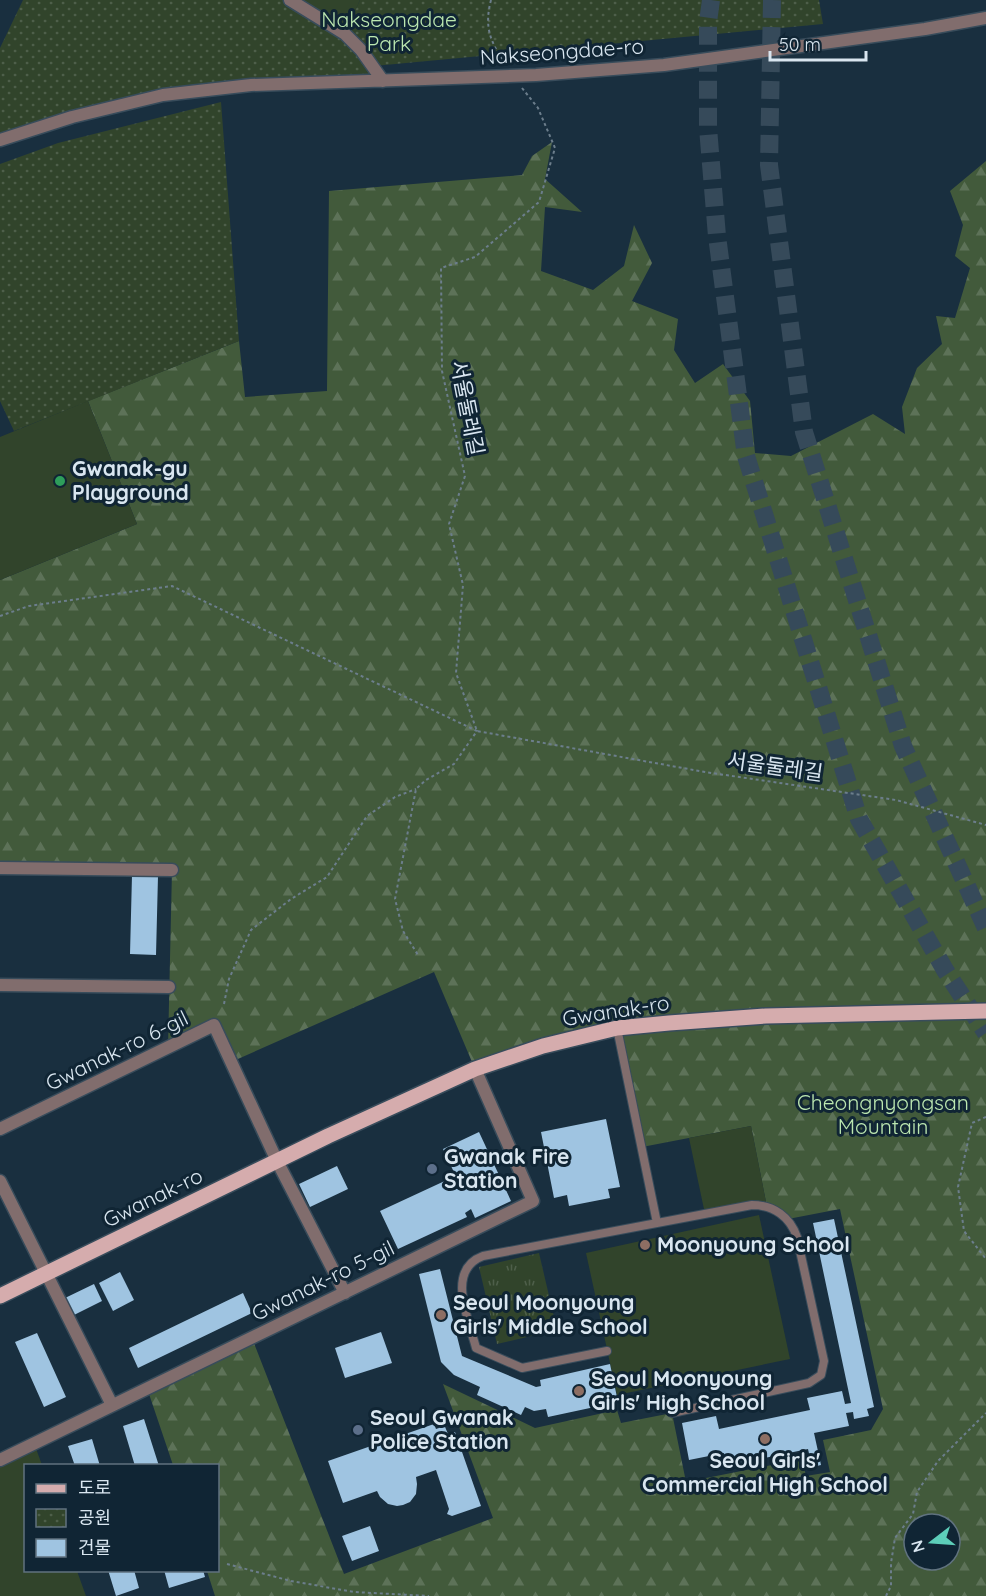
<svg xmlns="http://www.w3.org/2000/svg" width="986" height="1596" font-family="Quicksand,'Noto Sans KR',sans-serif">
	<defs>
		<pattern id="grass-tufts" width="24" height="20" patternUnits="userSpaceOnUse" patternTransform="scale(1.5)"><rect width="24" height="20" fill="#31442b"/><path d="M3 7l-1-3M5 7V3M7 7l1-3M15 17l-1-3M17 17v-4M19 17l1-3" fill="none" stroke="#4e5f4a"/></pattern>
		<pattern id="forest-firs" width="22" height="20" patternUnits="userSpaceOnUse" patternTransform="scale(1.5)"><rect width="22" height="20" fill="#425a3b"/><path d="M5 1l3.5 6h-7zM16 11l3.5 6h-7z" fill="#5d7258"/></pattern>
		<pattern id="park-dots" width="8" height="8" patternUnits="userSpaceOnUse" patternTransform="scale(1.5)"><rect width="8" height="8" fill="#31442b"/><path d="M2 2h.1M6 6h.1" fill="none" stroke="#4e5f4a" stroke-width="1.8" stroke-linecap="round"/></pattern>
	</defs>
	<rect width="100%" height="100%" fill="#192f3f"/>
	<path fill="url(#grass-tufts)" d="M539 1253 557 1330 497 1344 479 1267Z"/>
	<path fill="url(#forest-firs)" fill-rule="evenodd" d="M552 142 545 179 582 212 545 207 541 271 593 290 624 266 634 225 652 263 632 301 678 319 674 350 695 383 723 364 750 401 755 453 791 456 873 414 905 434 902 407 917 368 942 344 936 316 955 318 970 268 955 256 963 225 950 191 986 161V1596H215L207 1571 218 1570V1466L173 1465 147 1388 252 1338 344 1574 493 1518 443 1384 535 1428 617 1410 621 1423 672 1413 686 1482 802 1459 806 1476 830 1472 823 1440 871 1430 883 1409 840 1209 788 1219 767 1207 751 1126 642 1147 617 1028 475 1069 434 972 231 1062 214 1025 168 1048 172 870 0 868V580L137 524 88 401 239 341 245 397 327 391 329 191 522 175 532 156ZM914 1524H950V1560H914Z"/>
	<path fill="url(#park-dots)" d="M23 0H290L344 34 360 0H819L823 24 374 66 383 81 163 95 0 140V48Z
		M221 102 239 341 14 431 0 401V164L58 143Z"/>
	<path fill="#31442b" d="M291 0H360L345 34Z
		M88 401 137 524 0 580V437Z
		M751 1126 767 1207 705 1214 689 1138Z
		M759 1215 790 1359 617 1395 586 1253Z
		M34 1443 42 1465 26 1466V1570L77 1571 86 1596H0V1460Z"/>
	<path fill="#9fc4e1" d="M132 875 158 876 156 955 130 954Z
		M606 1119 620 1187 608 1189 610 1198 569 1206 567 1195 554 1198 541 1132Z
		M479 1132 511 1201 475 1218 471 1209 465 1213 467 1217 398 1249 380 1211 449 1179 454 1190 461 1187 443 1149Z
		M337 1166 348 1189 310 1207 299 1184Z
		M834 1219 874 1407 867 1409 869 1416 854 1419 853 1412 846 1413 849 1426 814 1433 821 1465 812 1467 808 1449 726 1466 724 1453 689 1460 682 1423 716 1416 719 1429 810 1410 807 1398 842 1391 845 1404 851 1403 813 1223Z
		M440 1269 462 1356 536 1387 541 1386 540 1380 610 1364 618 1402 548 1417 546 1409 534 1411 525 1407 521 1415 477 1395 480 1387 454 1375 441 1362 419 1274Z
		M120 1272 134 1300 113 1311 99 1283Z
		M94 1284 102 1301 74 1315 65 1298Z
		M243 1293 252 1313 138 1368 129 1348Z
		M381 1332 392 1363 345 1378 335 1348Z
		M37 1333 66 1397 44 1407 15 1342Z
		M144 1419 159 1466H135L123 1426Z
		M439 1420 443 1422 448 1434 455 1432 481 1506 452 1516 447 1514 449 1509 436 1470 416 1477 417 1484 416 1494 410 1502 403 1505 397 1506 388 1504 380 1497 377 1491 343 1503 328 1461 434 1424 436 1429 439 1428 437 1424Z
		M92 1439 100 1466H75L68 1446Z
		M370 1526 379 1551 352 1561 342 1536Z
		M108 1570H134L139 1588 116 1596Z
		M164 1570H203L205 1577 169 1588Z"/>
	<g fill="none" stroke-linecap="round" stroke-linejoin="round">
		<path stroke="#364a5a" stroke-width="18" stroke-dasharray="18 9" stroke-linecap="butt" d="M711 0 708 22V128L717 236 746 456 859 819 945 970 986 1033
			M772 0 769 165 804 432 903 746 986 928"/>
		<g stroke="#384c5b" stroke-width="10">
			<path id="lane" d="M617 1028 657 1223
				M607 1351 522 1368 476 1348C469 1320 445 1270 483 1256L752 1205C774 1205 790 1217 797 1237L824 1361 821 1375 809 1383 672 1413"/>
		</g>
		<g stroke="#384c5b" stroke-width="15">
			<path id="street" d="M290 0 345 34 361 50 383 81
				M0 140 72 117 163 95 251 85 536 75 664 65 925 29 986 18
				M0 868 172 870
				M0 985 169 987
				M0 1129 214 1025 277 1161 345 1293
				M0 1181 112 1405
				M0 1460 533 1201 475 1069"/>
		</g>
		<g stroke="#384c5b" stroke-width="18">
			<path id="primary" d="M0 1296 328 1136 475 1069 543 1046 617 1028 669 1023 766 1016 986 1011"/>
		</g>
		<path stroke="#6c7e8c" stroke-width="2" stroke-dasharray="3 3" stroke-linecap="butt" d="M491 0C484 27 490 41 505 64
			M522 88 538 108 555 148 539 202 475 257 441 268 442 371 465 476 449 524 463 585 456 673 477 731 705 772 896 800 986 825
			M0 616 29 606 172 586 477 731 454 764 426 780 416 789 395 899 403 931 418 955
			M224 1004 229 979 251 930 291 899 327 877 367 816 395 797 416 789
			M986 1117 972 1123 958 1187 964 1231 986 1259
			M227 1564 291 1581 354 1592 429 1596
			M886 1596 891 1586V1563L895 1538 913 1514 917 1492 938 1461 986 1413"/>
		<use href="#lane" stroke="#816d6d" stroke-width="8"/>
		<use href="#street" stroke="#816d6d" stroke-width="12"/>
		<use href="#primary" stroke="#d5acad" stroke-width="15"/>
	</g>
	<circle fill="#2e9e5b" stroke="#102534" stroke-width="2" cx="60" cy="481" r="6"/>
	<g fill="#5c6f8a" stroke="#102534" stroke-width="2">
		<circle cx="432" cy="1169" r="6"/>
		<circle cx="358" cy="1430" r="6"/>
	</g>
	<g fill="#8d6e63" stroke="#102534" stroke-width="2">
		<circle cx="645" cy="1245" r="6"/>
		<circle cx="441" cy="1315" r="6"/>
		<circle cx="579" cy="1391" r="6"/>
		<circle cx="765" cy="1439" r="6"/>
	</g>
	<g text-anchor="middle" stroke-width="6" stroke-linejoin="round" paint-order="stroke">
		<g font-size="21" fill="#bce7b0" stroke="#102534">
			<text x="389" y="27">Nakseongdae<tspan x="389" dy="24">Park</tspan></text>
			<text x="883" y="1110">Cheongnyongsan<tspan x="883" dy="24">Mountain</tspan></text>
		</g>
		<g font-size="21" fill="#d9e6f0" stroke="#102534">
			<text transform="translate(562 52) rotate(-4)" y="7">Nakseongdae-ro</text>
			<text transform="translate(467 408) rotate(79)" y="7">서울둘레길</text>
			<text transform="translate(775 767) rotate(8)" y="7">서울둘레길</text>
			<text transform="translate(616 1011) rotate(-9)" y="7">Gwanak-ro</text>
			<text transform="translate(117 1051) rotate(-26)" y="7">Gwanak-ro 6-gil</text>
			<text transform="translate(153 1198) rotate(-26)" y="7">Gwanak-ro</text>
			<text transform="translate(323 1281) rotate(-26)" y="7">Gwanak-ro 5-gil</text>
		</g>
		<g font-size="21" font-weight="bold" fill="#d9e6f0" stroke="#102534" text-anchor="start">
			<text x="72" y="476">Gwanak-gu<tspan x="72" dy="24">Playground</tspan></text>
			<text x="444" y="1164">Gwanak Fire<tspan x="444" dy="24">Station</tspan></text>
			<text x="657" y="1252">Moonyoung School</text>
			<text x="453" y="1310">Seoul Moonyoung<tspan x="453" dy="24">Girls' Middle School</tspan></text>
			<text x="591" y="1386">Seoul Moonyoung<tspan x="591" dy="24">Girls' High School</tspan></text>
			<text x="370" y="1425">Seoul Gwanak<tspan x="370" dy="24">Police Station</tspan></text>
			<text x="765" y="1468" text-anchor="middle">Seoul Girls'<tspan x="765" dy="24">Commercial High School</tspan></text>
		</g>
	</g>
	<rect x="24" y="1464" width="195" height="108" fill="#102534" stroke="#60727f" stroke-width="1.5"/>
	<rect x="36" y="1484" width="30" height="9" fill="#d5acad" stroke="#60727f" stroke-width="1.5"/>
	<text x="78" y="1494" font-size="18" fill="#d9e6f0">도로</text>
	<rect x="36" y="1509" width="30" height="18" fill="url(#park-dots)" stroke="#60727f" stroke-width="1.5"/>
	<text x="78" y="1524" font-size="18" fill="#d9e6f0">공원</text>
	<rect x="36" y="1539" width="30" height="18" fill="#9fc4e1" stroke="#60727f" stroke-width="1.5"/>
	<text x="78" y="1554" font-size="18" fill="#d9e6f0">건물</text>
	<g transform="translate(932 1542) rotate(253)"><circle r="28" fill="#102534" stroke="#60727f" stroke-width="1.5"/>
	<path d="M0-4.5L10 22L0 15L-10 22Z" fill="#5dceb9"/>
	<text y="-9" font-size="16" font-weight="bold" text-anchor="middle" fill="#d9e6f0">N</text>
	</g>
	<path d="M770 51v9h96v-9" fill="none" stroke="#d9e6f0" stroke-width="3"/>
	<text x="779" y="51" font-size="18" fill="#d9e6f0" stroke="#102534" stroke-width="4.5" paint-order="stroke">50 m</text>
</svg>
